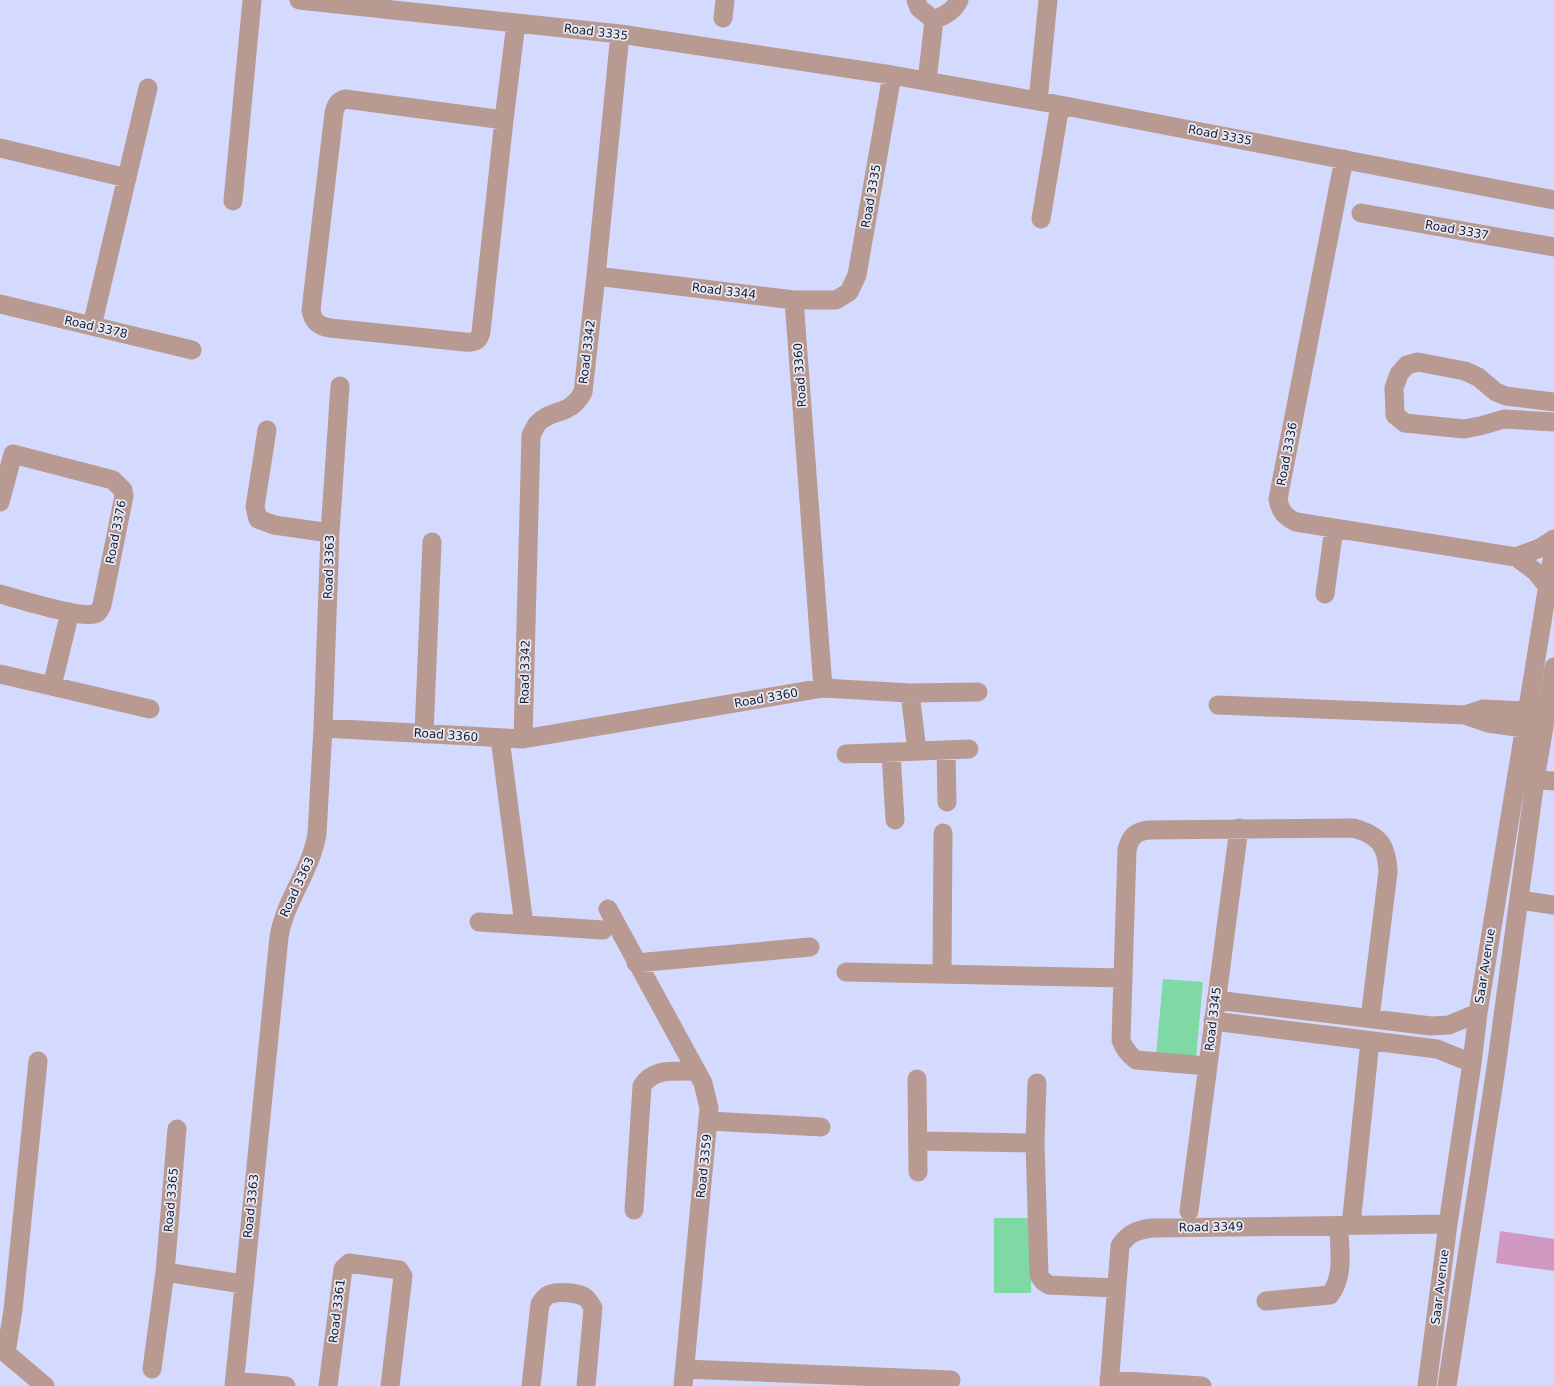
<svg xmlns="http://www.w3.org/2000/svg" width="1554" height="1386" font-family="'DejaVu Sans',sans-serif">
	<rect width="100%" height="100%" fill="#d4dafe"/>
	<path fill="#7fd9a4" d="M1163 979 1203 982 1196 1058 1156 1055Z
		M994 1218H1031V1293H994Z"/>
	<path fill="#d099c1" d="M1500 1231 1554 1239V1271L1496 1263Z"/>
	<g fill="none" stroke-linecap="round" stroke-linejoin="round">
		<path stroke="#b89a92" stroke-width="19" d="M299 0 620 34 892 75 1060 105 1554 200
			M916 0 919 8 934 20
			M723 18 725 0
			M934 20C945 15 954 11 959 0
			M927 81 934 20
			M345 99 504 120 481 332C479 341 474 343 465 342L330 328C319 326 313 322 311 310L334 113C336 105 337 102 345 99Z
			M1038 101 1048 0
			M504 120 516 23
			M0 148 127 178
			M1344 159 1278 499C1280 511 1285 517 1296 522L1516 557 1536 572 1548 587
			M233 201 252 0
			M1361 213 1554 247
			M1041 219 1060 105
			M596 276 794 300H836L849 292 857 275 892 75
			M794 300 823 688
			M0 304 192 350
			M92 326 148 88
			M1554 402 1506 396 1496 392 1478 377 1465 371 1418 362 1407 365 1399 374 1394 388 1395 415 1405 423 1464 429 1480 426 1504 419 1554 422
			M267 430 255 507 258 519 274 525 330 533
			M0 502 13 454 113 480 123 490 124 496 102 605C100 609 99 613 94 614 80 618 18 599 0 594
			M1516 557 1540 548 1554 539
			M1325 594 1334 528
			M0 674 150 709
			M52 686 70 612
			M910 693 917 751
			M1218 705 1465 715 1488 723 1524 728
			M1465 715 1483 709 1526 711
			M323 728 523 739 823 688 910 693 978 692
			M424 734 432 542
			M500 738 524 925
			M523 739 531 435C533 432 535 427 537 424 551 408 570 417 583 392L596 276 620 34
			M946 751 947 802
			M891 753 895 820
			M846 754 969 749
			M1524 779 1554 781
			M1519 900 1554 905
			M608 909 703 1083 709 1108 683 1386
			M479 922 603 930
			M636 963 810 947
			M846 972 1123 978
			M942 973 943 833
			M1216 1000 1431 1026 1449 1025 1478 1013
			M1213 1021 1437 1049 1472 1063
			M1207 1066 1136 1060C1128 1054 1124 1049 1121 1040L1127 850C1130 837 1135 832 1148 830L1353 828C1379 835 1387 845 1388 872L1370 1018
			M917 1079 918 1172
			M1037 1083 1035 1143 1039 1275 1043 1281 1049 1285 1115 1288
			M709 1121 821 1127
			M918 1141 1035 1143
			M634 1210 642 1086C654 1067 676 1072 696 1071
			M1189 1211 1239 828
			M1351 1225 1370 1041
			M165 1272 243 1284
			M1266 1301 1330 1295C1345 1275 1339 1249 1339 1226
			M0 1348 45 1386
			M6 1353 13 1310 38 1061
			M152 1369 165 1272 177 1129
			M685 1369 951 1380
			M1109 1380 1202 1386
			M235 1381 286 1386
			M234 1386 279 937C285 900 311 871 317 834L323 728 330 533 340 386
			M328 1386 343 1269 349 1263 399 1270 403 1276 390 1386
			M531 1386 540 1304C543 1300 546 1295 551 1294 559 1291 576 1293 583 1296 588 1298 590 1303 593 1308L586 1386
			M1109 1386 1120 1246C1128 1233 1137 1230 1152 1228L1448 1224
			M1427 1386 1448 1224 1472 1063 1478 1013 1554 548
			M1447 1386 1496 1068 1535 780 1554 667"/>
	</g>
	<g text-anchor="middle" stroke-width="3.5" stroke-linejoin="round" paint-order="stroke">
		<g font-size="12" fill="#181b30" stroke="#e7e9f5">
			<text transform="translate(596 32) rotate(7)" y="4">Road 3335</text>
			<text transform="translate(1220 135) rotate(11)" y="4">Road 3335</text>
			<text transform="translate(871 196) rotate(-80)" y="4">Road 3335</text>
			<text transform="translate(1457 230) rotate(10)" y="4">Road 3337</text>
			<text transform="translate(724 291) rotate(7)" y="4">Road 3344</text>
			<text transform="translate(96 327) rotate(13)" y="4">Road 3378</text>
			<text transform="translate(587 352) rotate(-83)" y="4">Road 3342</text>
			<text transform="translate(800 375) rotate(-94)" y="4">Road 3360</text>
			<text transform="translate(1287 454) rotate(-79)" y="4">Road 3336</text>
			<text transform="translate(116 532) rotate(-79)" y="4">Road 3376</text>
			<text transform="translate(329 567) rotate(-88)" y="4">Road 3363</text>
			<text transform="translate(525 672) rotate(-89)" y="4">Road 3342</text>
			<text transform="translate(766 698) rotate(-10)" y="4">Road 3360</text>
			<text transform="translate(446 735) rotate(4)" y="4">Road 3360</text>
			<text transform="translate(297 887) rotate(-65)" y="4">Road 3363</text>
			<text transform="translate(1485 966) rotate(-81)" y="4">Saar Avenue</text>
			<text transform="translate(1213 1019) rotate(-83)" y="4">Road 3345</text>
			<text transform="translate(704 1166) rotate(-84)" y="4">Road 3359</text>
			<text transform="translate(171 1200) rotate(-85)" y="4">Road 3365</text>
			<text transform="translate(251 1206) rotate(-84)" y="4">Road 3363</text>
			<text transform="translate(1211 1227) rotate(-1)" y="4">Road 3349</text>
			<text transform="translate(1440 1287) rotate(-83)" y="4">Saar Avenue</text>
			<text transform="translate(337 1311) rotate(-83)" y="4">Road 3361</text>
		</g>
	</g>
</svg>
